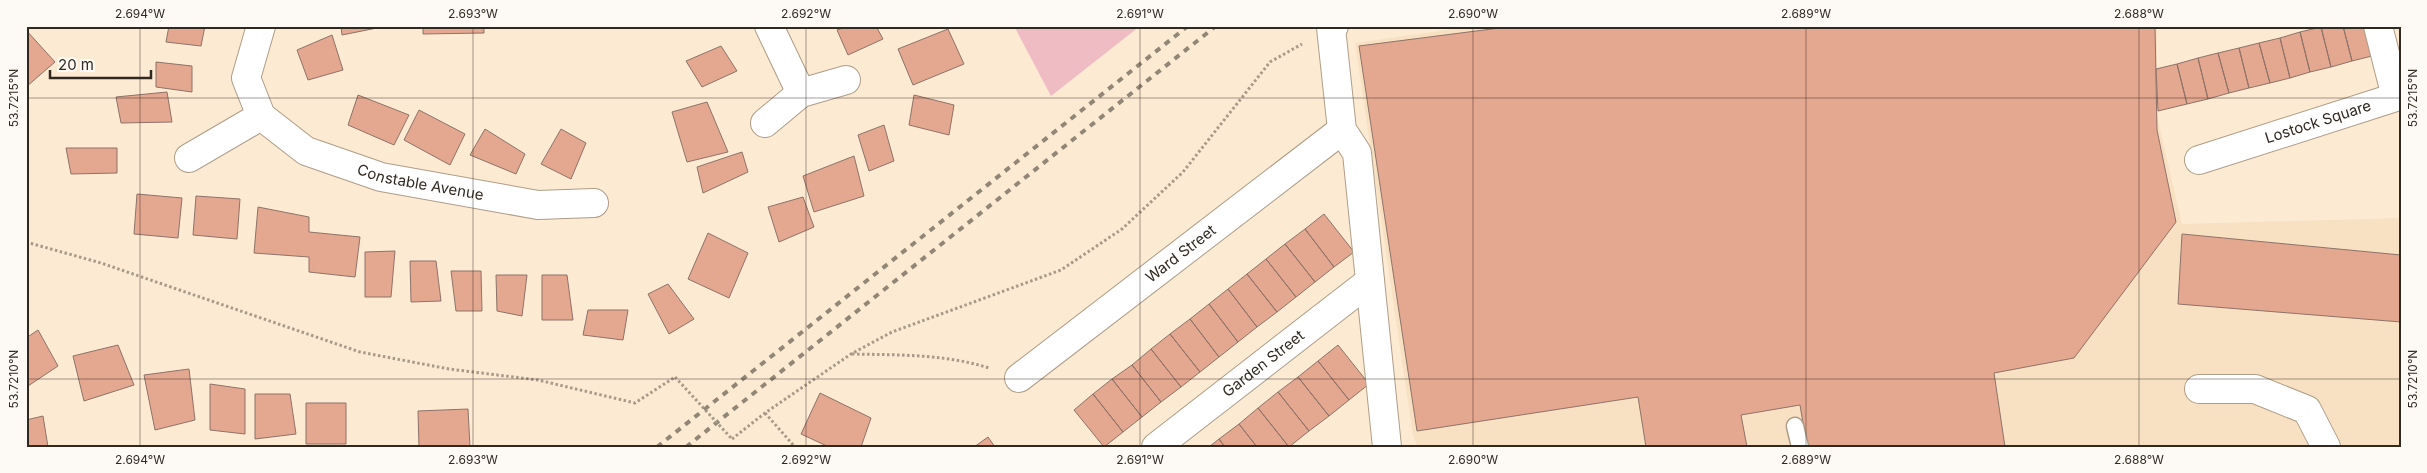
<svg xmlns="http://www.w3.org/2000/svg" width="2427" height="473" font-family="Inter,sans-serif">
	<rect width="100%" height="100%" fill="#fcead3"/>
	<path fill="#f8e1c3" d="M1475 26H2157V116L2182 224 2401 218V447H1418L1413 436 1355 43Z"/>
	<path fill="#efbcc4" d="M1014 26H1140L1051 96Z"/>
	<path fill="#e4a790" stroke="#8e7369" d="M169 26H205L201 46 166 42Z
		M341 26H387L342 35Z
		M423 26H484V33L423 34Z
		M488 26H544V28H489Z
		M849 26H876L883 39 848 55 837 30Z
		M1515 26H2155L2157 130 2176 222 2074 358 1994 373 2005 447H1807L1800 405 1741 415 1747 447H1646L1638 397 1417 431 1359 46Z
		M2343 26H2364L2372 56 2352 61Z
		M2343 26 2352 61 2331 67 2321 27Z
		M2321 27 2331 67 2310 72 2300 32Z
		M948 29 964 64 913 85 898 49Z
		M26 30 55 62 26 87Z
		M2300 32 2310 72 2290 78 2280 38Z
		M332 35 343 70 308 80 297 50Z
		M2280 38 2290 78 2270 83 2259 43Z
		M2259 43 2270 83 2249 88 2239 48Z
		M721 46 737 71 702 87 686 61Z
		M2239 48 2249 88 2229 93 2218 53Z
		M2218 53 2229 93 2208 99 2198 58Z
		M2198 58 2208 99 2187 104 2177 64Z
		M156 62 192 66V92L156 87Z
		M2177 64 2187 104 2158 111 2156 69Z
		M167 92 172 122 121 123 116 97Z
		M358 95 409 115 394 145 348 125Z
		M914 95 954 105 949 135 909 125Z
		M707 102 728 152 687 162 672 112Z
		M419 110 465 134 450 165 404 140Z
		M884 125 894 161 869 171 858 135Z
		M485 129 525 154 516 174 470 155Z
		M561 129 586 143 571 179 541 164Z
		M66 148H117V173L71 174Z
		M742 152 748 172 703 193 697 167Z
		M854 156 864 196 814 212 803 176Z
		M137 194 182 198 178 238 134 234Z
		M196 196 240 199 237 239 193 235Z
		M803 197 814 227 779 242 768 207Z
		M258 207 309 217V232L360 237 355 277 309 272V257L254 253Z
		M1324 214 1354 252 1334 267 1305 229Z
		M1305 229 1334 267 1315 282 1285 244Z
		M708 233 748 253 729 298 688 279Z
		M2182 234 2401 255V322L2178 304Z
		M1285 244 1315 282 1296 297 1266 259Z
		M395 251 391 297H365V252Z
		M1266 259 1296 297 1277 312 1247 274Z
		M410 261H436L441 301 411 302Z
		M451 271H481L482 311H456Z
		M1247 274 1277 312 1257 327 1228 289Z
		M496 275H527L522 316 497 311Z
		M542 275H567L573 320H542Z
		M668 284 694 319 669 334 648 294Z
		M1228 289 1257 327 1238 342 1209 304Z
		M1209 304 1238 342 1219 357 1190 319Z
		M588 310H628L623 340 583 335Z
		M1190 319 1219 357 1200 372 1170 334Z
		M38 330 58 366 28 386 26 338Z
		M1170 334 1200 372 1181 387 1151 349Z
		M118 345 134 385 84 401 73 356Z
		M1338 345 1369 384 1349 400 1318 361Z
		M1151 349 1181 387 1161 402 1132 365Z
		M1318 361 1349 400 1329 416 1298 377Z
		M1132 365 1161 402 1142 417 1112 379Z
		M189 369 195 420 155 430 144 375Z
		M1298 377 1329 416 1309 431 1278 392Z
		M1112 379 1142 417 1123 432 1093 394Z
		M210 384 245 389V434L210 430Z
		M1278 392 1309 431 1289 447 1258 408Z
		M820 393 871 418 861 447H829L801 434Z
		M255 394H290L296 434 255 439Z
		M1093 394 1123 432 1104 447 1074 410Z
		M306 403H346V444H306Z
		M1258 408 1289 447H1257L1239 424Z
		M468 409 470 447H419L418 411Z
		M43 416 48 447H26V420Z
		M1239 424 1257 447H1225L1219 439Z
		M988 437 995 447H974Z
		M1219 439 1225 447H1209Z"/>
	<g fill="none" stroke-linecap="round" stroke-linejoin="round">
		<g stroke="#ae9d87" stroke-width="19">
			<path id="service" d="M1795 426 1800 447"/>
		</g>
		<g stroke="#ae9d87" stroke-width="30">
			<g id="minor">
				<path id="s1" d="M261 26 246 78 261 116 306 151 381 177 538 205 594 203"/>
				<path d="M769 26 801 93"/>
				<path d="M1334 26 1331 28 1342 130 1357 153 1387 447"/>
				<path d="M765 123 801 93 846 80"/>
				<path d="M189 158 261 116"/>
				<path id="s2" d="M2199 160 2396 97 2378 26"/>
				<path id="s3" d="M1019 378 1342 130"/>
				<path d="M2199 389H2255L2307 410 2326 447"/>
				<path id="s4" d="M1156 447 1370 281"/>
			</g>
		</g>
		<path stroke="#a89a89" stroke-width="3" stroke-dasharray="2.5 2.5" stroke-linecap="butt" d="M26 242 101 263 360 352 449 369 538 380 635 403 675 377
			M852 354C899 355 945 354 989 368
			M765 413 795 447
			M732 439 765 413 851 354 892 332 1061 270 1122 229 1183 172 1270 62 1302 44"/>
		<use href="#service" stroke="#fff" stroke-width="16"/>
		<use href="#minor" stroke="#fff" stroke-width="28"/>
		<path stroke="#928676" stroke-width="4" stroke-dasharray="6 6" stroke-linecap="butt" d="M657 447 1188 26
			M686 447 1216 26"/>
		<path stroke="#a89a89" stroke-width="3" stroke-dasharray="2.5 2.5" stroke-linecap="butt" d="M675 377 732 439"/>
	</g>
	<path fill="none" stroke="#302920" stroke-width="1" stroke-opacity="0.45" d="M140 26V447M473 26V447M806 26V447M1140 26V447M1473 26V447M1806 26V447M2139 26V447M26 98H2401M26 379H2401"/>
	<g text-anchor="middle" stroke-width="4" stroke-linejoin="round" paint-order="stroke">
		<g font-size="15" fill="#302920" stroke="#fdfaf5">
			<text dy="5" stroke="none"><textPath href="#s2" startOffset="125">Lostock Square</textPath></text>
			<text dy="5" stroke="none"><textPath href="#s1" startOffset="271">Constable Avenue</textPath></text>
			<text dy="5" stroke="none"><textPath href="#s3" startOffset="204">Ward Street</textPath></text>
			<text dy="5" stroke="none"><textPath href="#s4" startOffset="136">Garden Street</textPath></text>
		</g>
	</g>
	<rect width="2427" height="473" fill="none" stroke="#fdfaf5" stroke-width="55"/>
	<path d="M50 70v8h101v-8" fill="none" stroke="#302920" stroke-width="2.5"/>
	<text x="58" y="70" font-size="15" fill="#302920" stroke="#fdfaf5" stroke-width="4" paint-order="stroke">20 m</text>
	<rect x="28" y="28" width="2372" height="418" fill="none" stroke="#302920" stroke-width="2"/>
	<g font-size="12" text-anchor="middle" fill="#302920">
		<text x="140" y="18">2.694°W</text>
		<text x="473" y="18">2.693°W</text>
		<text x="806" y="18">2.692°W</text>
		<text x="1140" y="18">2.691°W</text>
		<text x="1473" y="18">2.690°W</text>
		<text x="1806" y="18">2.689°W</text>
		<text x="2139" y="18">2.688°W</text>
		<text transform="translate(14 98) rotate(-90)" y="4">53.7215°N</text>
		<text transform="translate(2413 98) rotate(-90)" y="4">53.7215°N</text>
		<text transform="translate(14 379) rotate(-90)" y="4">53.7210°N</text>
		<text transform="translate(2413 379) rotate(-90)" y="4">53.7210°N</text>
		<text x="140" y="464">2.694°W</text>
		<text x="473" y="464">2.693°W</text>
		<text x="806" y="464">2.692°W</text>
		<text x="1140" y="464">2.691°W</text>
		<text x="1473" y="464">2.690°W</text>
		<text x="1806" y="464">2.689°W</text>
		<text x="2139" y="464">2.688°W</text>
	</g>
</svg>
